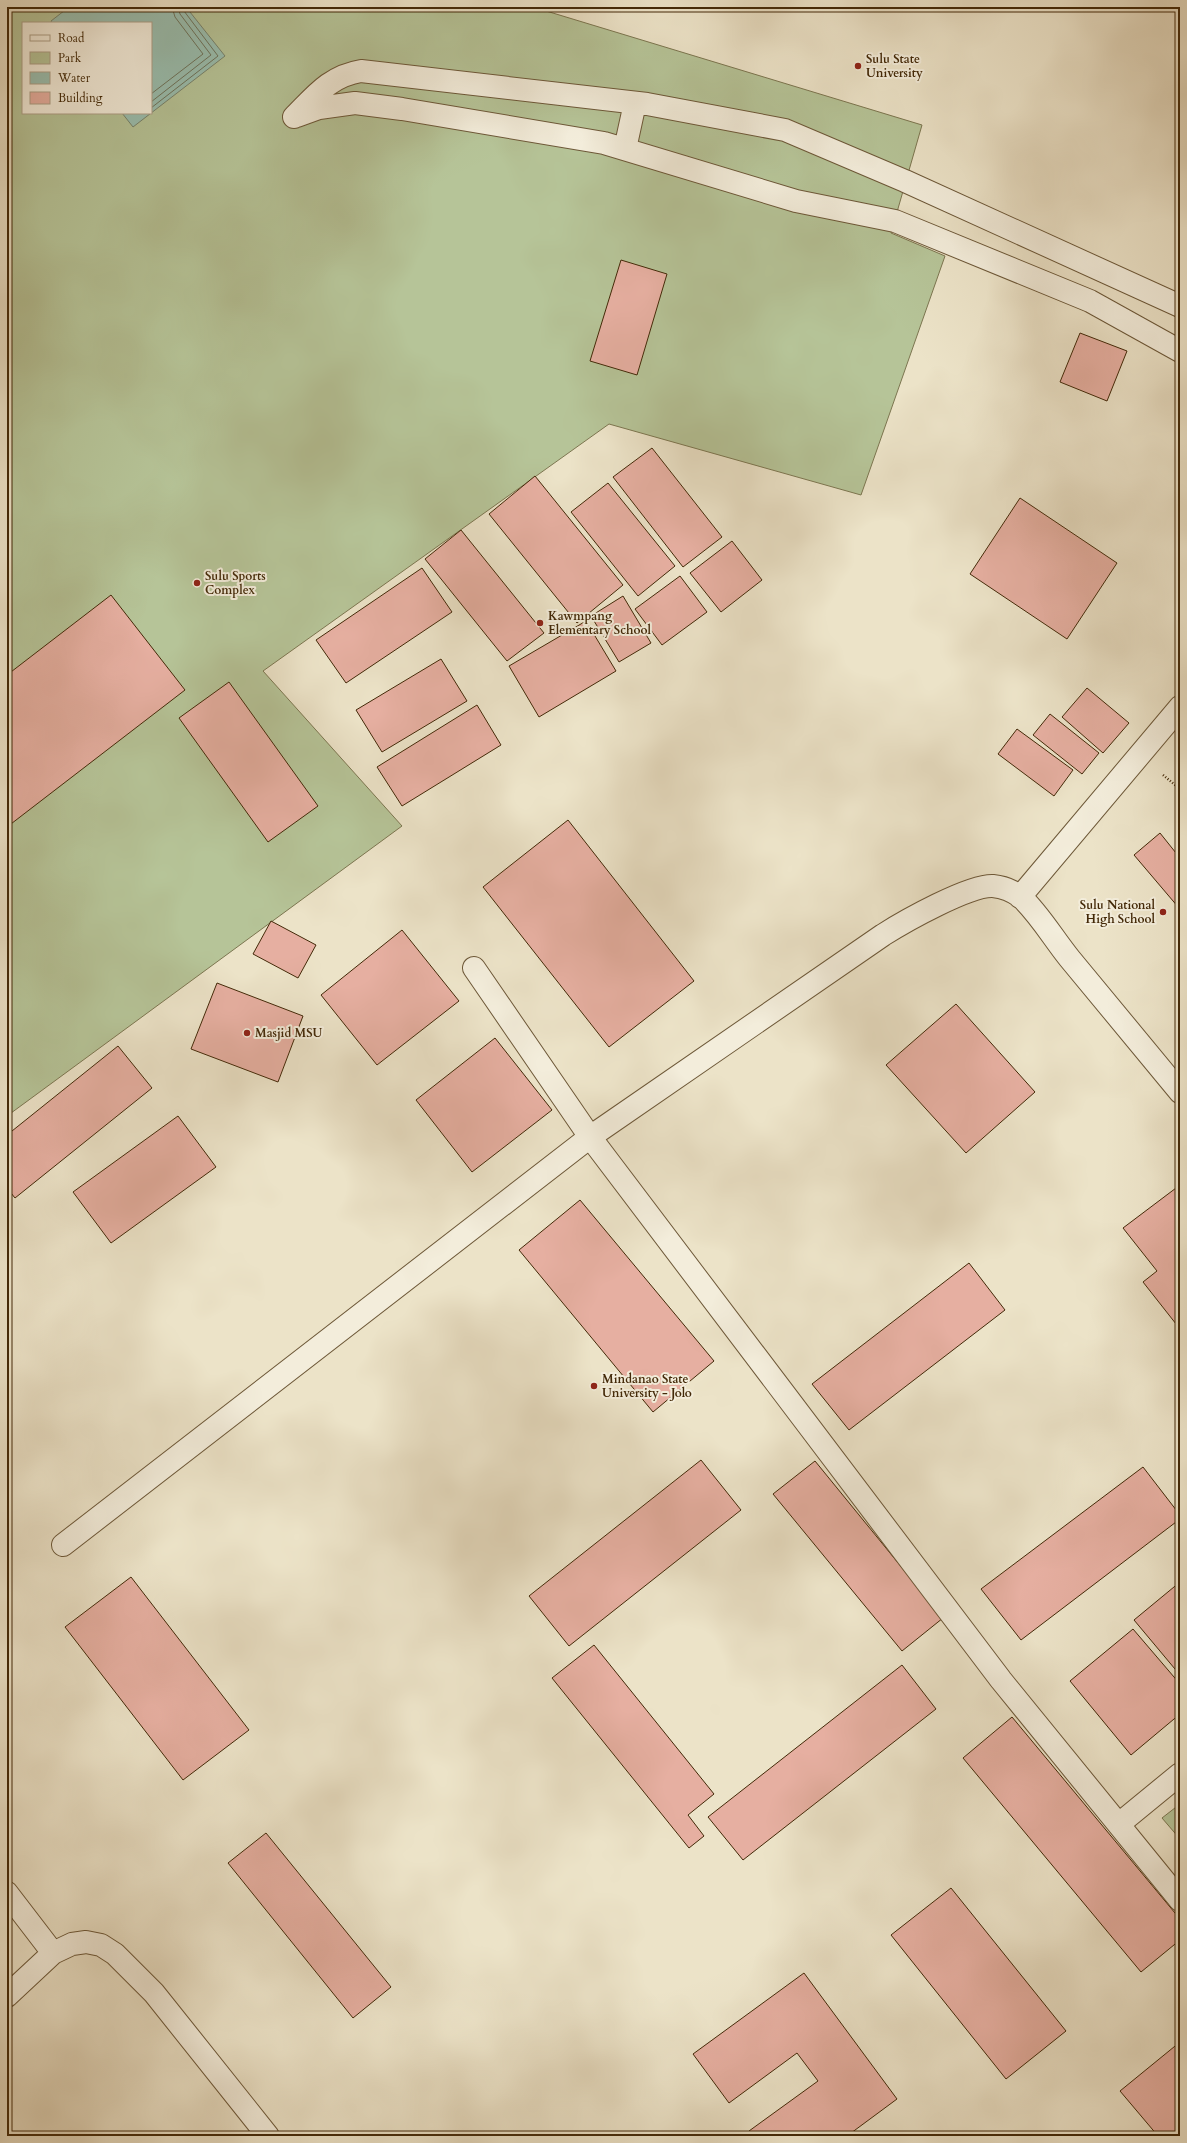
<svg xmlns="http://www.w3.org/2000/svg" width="1187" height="2143" font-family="Cardo,serif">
	<rect width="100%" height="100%" fill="#ece3c8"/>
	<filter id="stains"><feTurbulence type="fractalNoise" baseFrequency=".005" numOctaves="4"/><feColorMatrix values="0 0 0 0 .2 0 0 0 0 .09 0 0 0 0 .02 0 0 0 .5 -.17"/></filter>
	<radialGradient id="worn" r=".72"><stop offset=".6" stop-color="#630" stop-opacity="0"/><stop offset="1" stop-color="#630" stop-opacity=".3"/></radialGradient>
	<path fill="#b6c498" stroke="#7c7650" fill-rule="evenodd" d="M7 7H533L922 125 891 233 945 256 861 495 609 424 263 671 402 826 7 1116ZM23 23H151V113H23Z
		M1180 1804V1839L1162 1818Z"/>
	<path fill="#9abfb0" stroke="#77836d" d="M69 7H186L225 56 133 127 122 113H151V23H52L51 21Z"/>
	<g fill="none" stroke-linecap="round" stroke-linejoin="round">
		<path stroke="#6e745c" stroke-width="1" d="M151 94 203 54 175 17 172 7
			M151 102 211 55 180 14 178 7
			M151 108 218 56 184 11 183 7"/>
	</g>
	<path fill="#e6afa1" stroke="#432908" d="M621 260 667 274 637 375 590 361Z
		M1080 333 1127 351 1107 401 1060 382Z
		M652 448 722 537 683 567 613 477Z
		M535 476 623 585 577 623 489 514Z
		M608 483 675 566 638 596 571 512Z
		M1020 498 1117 563 1067 639 970 574Z
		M461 530 544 633 507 661 425 559Z
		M732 541 762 580 721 612 690 573Z
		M422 568 452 612 346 683 316 640Z
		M680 576 707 612 662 645 635 609Z
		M111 595 185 690 7 827V675Z
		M623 596 651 643 619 662 591 616Z
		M586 621 616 671 539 717 509 666Z
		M441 659 467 701 382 752 356 710Z
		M229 682 318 806 268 842 179 718Z
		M1087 688 1129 723 1103 753 1062 717Z
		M477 705 501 745 402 806 377 767Z
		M1050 714 1099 753 1082 774 1033 735Z
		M1017 729 1073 770 1054 796 998 754Z
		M568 820 694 981 609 1047 483 887Z
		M1160 833 1180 858 1179 908 1134 855Z
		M271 921 316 945 298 978 253 954Z
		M402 930 459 1001 377 1065 321 995Z
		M217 983 303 1016 278 1082 191 1049Z
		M956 1004 1035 1092 966 1153 886 1065Z
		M495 1038 552 1110 472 1172 416 1100Z
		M118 1046 152 1088 15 1198 7 1188V1135Z
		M178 1116 216 1167 111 1243 73 1192Z
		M1180 1185V1329L1143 1282 1157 1271 1123 1228Z
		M580 1200 714 1361 653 1412 519 1250Z
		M969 1263 1005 1310 849 1430 812 1384Z
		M701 1460 741 1510 569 1646 529 1596Z
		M815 1461 943 1618 902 1651 773 1494Z
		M1143 1467 1180 1515V1519L1021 1640 981 1589Z
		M131 1577 249 1730 183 1780 65 1627Z
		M1180 1582V1675L1134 1620Z
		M1133 1629 1180 1684V1714L1131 1755 1070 1681Z
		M594 1645 714 1794 688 1815 704 1836 689 1848 552 1678Z
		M902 1665 936 1709 743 1860 708 1817Z
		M1012 1717 1180 1919V1940L1141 1972 963 1758Z
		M266 1833 391 1987 353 2018 228 1863Z
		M951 1888 1066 2031 1006 2079 891 1935Z
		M804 1973 897 2099 847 2136H753L749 2131 818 2081 797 2053 729 2103 693 2054Z
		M1180 2042V2136H1158L1120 2091Z"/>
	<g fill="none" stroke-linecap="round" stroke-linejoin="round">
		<g stroke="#6d5838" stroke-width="24">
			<path id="minor" d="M297 116 319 108 355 103 402 109 604 143 796 201 895 221 1090 301 1180 351
				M294 117C315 96 330 76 361 71L647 104 785 130 905 181 1180 306
				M625 149 635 103
				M1020 897 1180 707
				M474 968 590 1137 1001 1680 1180 1900
				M63 1545 590 1137 883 935C905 921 969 885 993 886 1003 887 1013 891 1021 897 1040 915 1053 938 1070 959 1106 1003 1143 1047 1180 1092
				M1119 1824 1180 1774
				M7 1893 53 1953
				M7 1996 53 1953 72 1944 86 1942 101 1945 115 1954 154 1993 268 2136"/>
		</g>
		<path stroke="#432908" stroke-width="2.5" stroke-dasharray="1 2" stroke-linecap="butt" d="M1163 775 1180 789"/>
		<use href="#minor" stroke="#f3eddb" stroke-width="22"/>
	</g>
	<g fill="#8f2418" stroke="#f3eddb" stroke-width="1.5">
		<circle cx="858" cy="66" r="4"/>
		<circle cx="197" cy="583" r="4"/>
		<circle cx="540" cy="623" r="4"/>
		<circle cx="1163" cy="912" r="4"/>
		<circle cx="247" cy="1033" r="4"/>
		<circle cx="594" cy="1386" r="4"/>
	</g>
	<g text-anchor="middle" stroke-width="4" stroke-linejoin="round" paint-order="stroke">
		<g font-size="12" font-weight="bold" fill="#432908" stroke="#f3eddb" text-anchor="start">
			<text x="866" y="63">Sulu State<tspan x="866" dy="14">University</tspan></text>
			<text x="205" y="580">Sulu Sports<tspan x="205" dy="14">Complex</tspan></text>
			<text x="548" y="620">Kawmpang<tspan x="548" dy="14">Elementary School</tspan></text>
			<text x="1155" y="909" text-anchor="end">Sulu National<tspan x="1155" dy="14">High School</tspan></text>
			<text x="255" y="1037">Masjid MSU</text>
			<text x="602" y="1383">Mindanao State<tspan x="602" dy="14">University - Jolo</tspan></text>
		</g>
	</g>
	<rect width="1187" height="2143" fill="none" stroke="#ece3c8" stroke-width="24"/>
	<rect x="8" y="8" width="1171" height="2127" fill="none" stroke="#432908" stroke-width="2"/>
	<rect x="12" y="12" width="1163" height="2119" fill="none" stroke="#432908"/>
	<rect x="22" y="22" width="130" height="92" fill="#f3eddb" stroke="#ad9f87"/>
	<rect x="30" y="35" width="20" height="6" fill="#f3eddb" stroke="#ad9f87"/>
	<text x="58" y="42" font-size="12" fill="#432908">Road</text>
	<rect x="30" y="52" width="20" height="12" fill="#b6c498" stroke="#ad9f87"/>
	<text x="58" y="62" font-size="12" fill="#432908">Park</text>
	<rect x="30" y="72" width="20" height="12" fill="#9abfb0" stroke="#ad9f87"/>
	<text x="58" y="82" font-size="12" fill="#432908">Water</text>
	<rect x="30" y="92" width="20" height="12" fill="#e6afa1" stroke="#ad9f87"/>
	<text x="58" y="102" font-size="12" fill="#432908">Building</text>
	<rect width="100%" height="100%" filter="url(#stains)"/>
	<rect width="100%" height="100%" fill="url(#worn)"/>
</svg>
